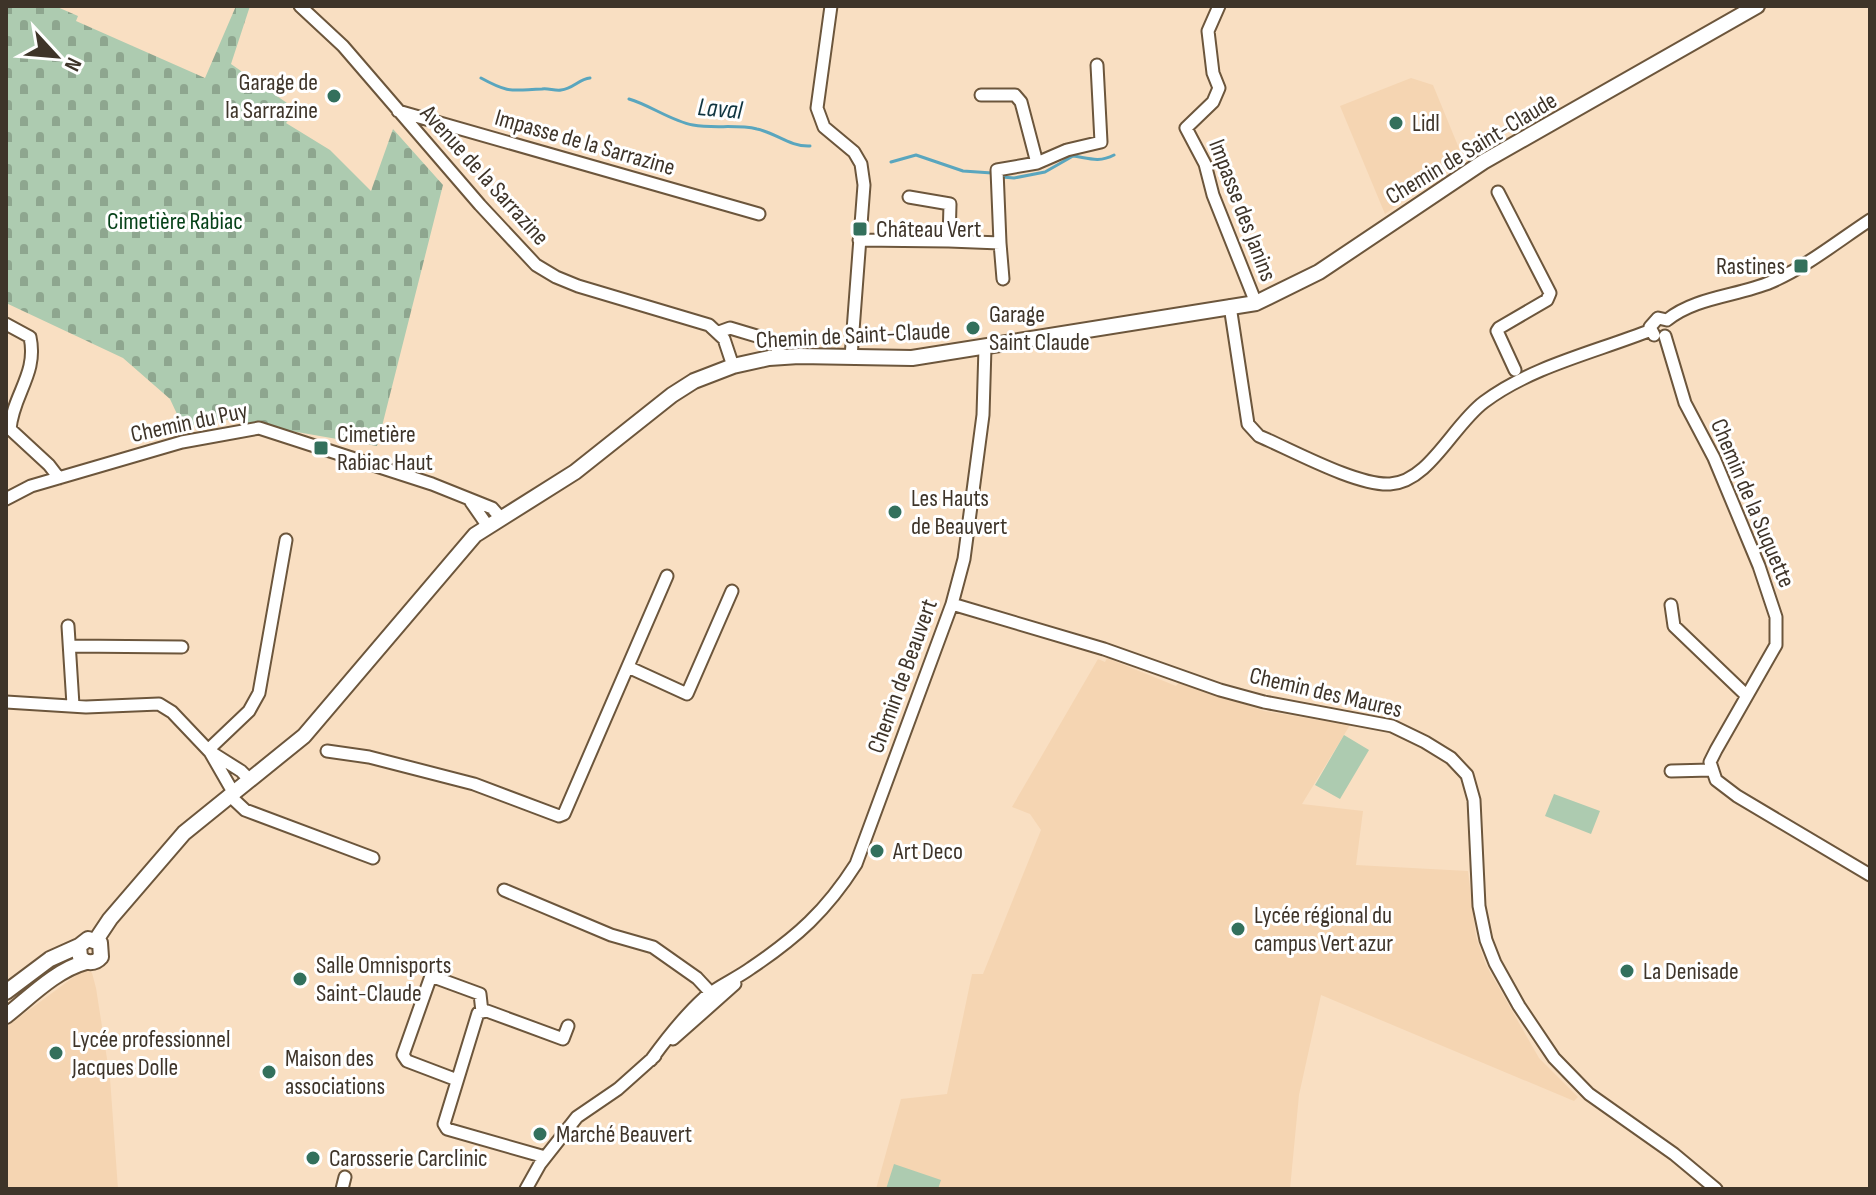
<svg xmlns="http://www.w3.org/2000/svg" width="1876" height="1195" font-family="'Sofia Sans Condensed',sans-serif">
	<defs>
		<pattern id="cemetery-stones" width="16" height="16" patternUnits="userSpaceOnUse" patternTransform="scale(2)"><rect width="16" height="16" fill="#adcbb0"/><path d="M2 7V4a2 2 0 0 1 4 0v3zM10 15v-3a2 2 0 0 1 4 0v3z" fill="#8ea68f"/></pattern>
	</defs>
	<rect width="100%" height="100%" fill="#f9dfc2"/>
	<path fill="#f5d5b2" d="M1411 78 1433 85 1463 158 1385 214 1340 106Z
		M1107 658 1176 686 1179 682 1264 711 1350 725 1302 804 1363 811 1356 865 1468 871 1476 937 1486 965 1539 1058 1578 1097 1574 1101 1321 995 1299 1095 1290 1189H876L901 1099 947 1094 972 974H983L1041 830 1030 814 1012 807 1098 659 1105 662Z
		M86 968 92 973 96 988 110 1078 118 1189H6V1027Z"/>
	<path fill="#adcbb0" d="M1344 735 1369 750 1340 799 1315 785Z
		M1554 794 1600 811 1591 834 1545 816Z
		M894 1164 941 1180 938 1189H886Z"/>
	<path fill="url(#cemetery-stones)" d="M6 6H55L78 16 76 21 205 78 236 6H250L231 64 297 110 286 123 330 150 371 191 393 129 443 185 377 446 223 419 183 427 170 399 123 358 6 303Z"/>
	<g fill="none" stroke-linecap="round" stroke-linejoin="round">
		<path stroke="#5aa6be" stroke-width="3" d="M481 78C510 94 512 90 542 89 548 88 555 91 561 90 573 89 579 79 590 78
			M629 99C650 105 671 121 693 125 714 129 736 124 757 129 776 133 790 147 810 146
			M891 162 916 155 963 171 992 173
			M1002 177 1014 178 1045 172 1073 156C1088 158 1099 163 1114 155"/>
		<g stroke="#6c563c" stroke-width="15">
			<path id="minor" d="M300 6 343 46 480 205 536 265 556 277 578 286 709 325 724 339 733 366
				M831 6 817 108 824 127 854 152 861 164 864 185 851 357
				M1219 6 1208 31 1213 73 1219 88 1213 102 1186 128 1205 164 1213 195 1256 303
				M981 95H1015L1021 102 1037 163
				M398 111 759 214
				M1498 192 1550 293 1547 300 1499 328 1497 331 1515 370
				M859 240 949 241 950 204 909 197
				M949 241 1000 243 997 170 1037 163 1067 150 1101 142 1097 65
				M1000 243 1003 279
				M1230 306 1248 424 1259 436C1292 450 1357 486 1390 484 1429 482 1453 425 1484 402 1532 366 1596 352 1651 330
				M1667 320C1695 297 1738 296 1771 282 1806 267 1838 241 1870 220
				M6 324 30 337C38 374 13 394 10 429L49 465 59 478
				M719 332 730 328 770 340 776 344 779 357
				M1654 335 1650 327 1658 318 1667 320
				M1665 336 1685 403 1714 458 1759 566 1776 617V645L1716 750 1710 762 1716 780 1737 796 1870 875
				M6 499 31 486 182 442 259 428 432 484 492 508 500 517
				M471 502 487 525
				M952 604 1104 649 1220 690 1264 702 1392 726 1425 742 1451 758 1467 775 1474 800 1479 906 1486 940 1495 963 1519 1006 1554 1058 1589 1094 1674 1154 1716 1189
				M1671 605 1674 626 1746 695
				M68 626 73 705
				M71 646 182 647
				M628 667 687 694 732 591
				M6 702 86 707 159 704 172 712 210 752 233 792
				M208 750 249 711 259 693 286 540
				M327 751 369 757 474 784 559 816 564 814 667 576
				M214 754 241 771 250 780
				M1671 771 1711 770
				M229 795 245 810 373 858
				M504 890 611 935 653 947 697 978 711 993
				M673 1039 735 984
				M651 1060C667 1038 683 1017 704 998 718 986 736 979 751 968 797 937 826 911 856 864L952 604 964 559 983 415 985 347
				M457 1080 407 1061 403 1055 431 976 480 994 482 1012
				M545 1157 447 1129 444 1124 478 1013 487 1011 563 1039 568 1026
				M342 1189 345 1177
				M526 1189 540 1164 577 1117 618 1089 655 1056"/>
		</g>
		<g stroke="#6c563c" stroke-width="18">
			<path id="tertiary" d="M96 940 110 919 184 833 304 736 475 535 575 472 672 395 694 381 733 366 769 358 799 356 912 358 1256 303 1319 272 1483 162 1757 6
				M6 992 50 959 79 946 88 939 100 943 101 957C95 964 86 964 80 957L79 946
				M6 1016C30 997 56 970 86 962"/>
		</g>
		<use href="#minor" stroke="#fff" stroke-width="11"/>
		<use href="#tertiary" stroke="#fff" stroke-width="14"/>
	</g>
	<g fill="#33705c" stroke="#fff" stroke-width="3">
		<circle cx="334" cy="96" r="8"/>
		<circle cx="1396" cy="123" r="8"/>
		<rect x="852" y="221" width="16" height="16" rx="4"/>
		<rect x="1793" y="258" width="16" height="16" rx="4"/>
		<circle cx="973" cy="328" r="8"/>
		<rect x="313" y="440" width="16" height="16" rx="4"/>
		<circle cx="895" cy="512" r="8"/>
		<circle cx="877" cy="851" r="8"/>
		<circle cx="1238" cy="929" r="8"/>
		<circle cx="1627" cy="971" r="8"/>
		<circle cx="300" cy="979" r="8"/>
		<circle cx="56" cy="1053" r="8"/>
		<circle cx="269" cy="1072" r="8"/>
		<circle cx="540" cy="1134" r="8"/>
		<circle cx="313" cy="1158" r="8"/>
	</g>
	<g text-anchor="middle" stroke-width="6" stroke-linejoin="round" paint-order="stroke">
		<g font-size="24" fill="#3e3429" stroke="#fff" text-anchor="start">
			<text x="318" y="90" text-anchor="end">Garage de<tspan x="318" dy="28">la Sarrazine</tspan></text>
			<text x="1412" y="131">Lidl</text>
			<text x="876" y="237">Château Vert</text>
			<text x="1785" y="274" text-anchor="end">Rastines</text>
			<text x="989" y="322">Garage<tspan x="989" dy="28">Saint Claude</tspan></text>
			<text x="337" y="442">Cimetière<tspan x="337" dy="28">Rabiac Haut</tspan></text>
			<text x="911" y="506">Les Hauts<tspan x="911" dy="28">de Beauvert</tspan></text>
			<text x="893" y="859">Art Deco</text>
			<text x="1254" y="923">Lycée régional du<tspan x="1254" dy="28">campus Vert azur</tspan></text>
			<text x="316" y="973">Salle Omnisports<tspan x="316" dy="28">Saint-Claude</tspan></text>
			<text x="1643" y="979">La Denisade</text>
			<text x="72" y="1047">Lycée professionnel<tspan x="72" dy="28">Jacques Dolle</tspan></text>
			<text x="285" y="1066">Maison des<tspan x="285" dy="28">associations</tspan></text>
			<text x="556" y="1142">Marché Beauvert</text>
			<text x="329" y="1166">Carosserie Carclinic</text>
		</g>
		<g font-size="24" fill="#3e3429" stroke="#fff">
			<text transform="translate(585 142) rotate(16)" y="8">Impasse de la Sarrazine</text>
			<text transform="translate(1471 148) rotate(-31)" y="8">Chemin de Saint-Claude</text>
			<text transform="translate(485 175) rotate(48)" y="8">Avenue de la Sarrazine</text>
			<text transform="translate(1243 210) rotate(69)" y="8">Impasse des Janins</text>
			<text transform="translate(853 335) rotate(-3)" y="8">Chemin de Saint-Claude</text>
			<text transform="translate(189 422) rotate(-12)" y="8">Chemin du Puy</text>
			<text transform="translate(1753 503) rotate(67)" y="8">Chemin de la Suquette</text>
			<text transform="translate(902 676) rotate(-70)" y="8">Chemin de Beauvert</text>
			<text transform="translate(1326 692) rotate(13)" y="8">Chemin des Maures</text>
		</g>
		<g font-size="24" fill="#064219" stroke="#fff">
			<text x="175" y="229">Cimetière Rabiac</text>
		</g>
		<g font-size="26" font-style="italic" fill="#113641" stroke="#fff">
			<text transform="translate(720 108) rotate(5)" y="9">Laval</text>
		</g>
	</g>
	<rect width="1876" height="1195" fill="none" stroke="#3e3429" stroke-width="16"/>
	<g transform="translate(56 56) rotate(116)" stroke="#ffffff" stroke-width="6" paint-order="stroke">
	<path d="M0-6L14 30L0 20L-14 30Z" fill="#3e3429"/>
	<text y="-12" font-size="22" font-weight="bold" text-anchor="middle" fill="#3e3429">N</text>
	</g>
</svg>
